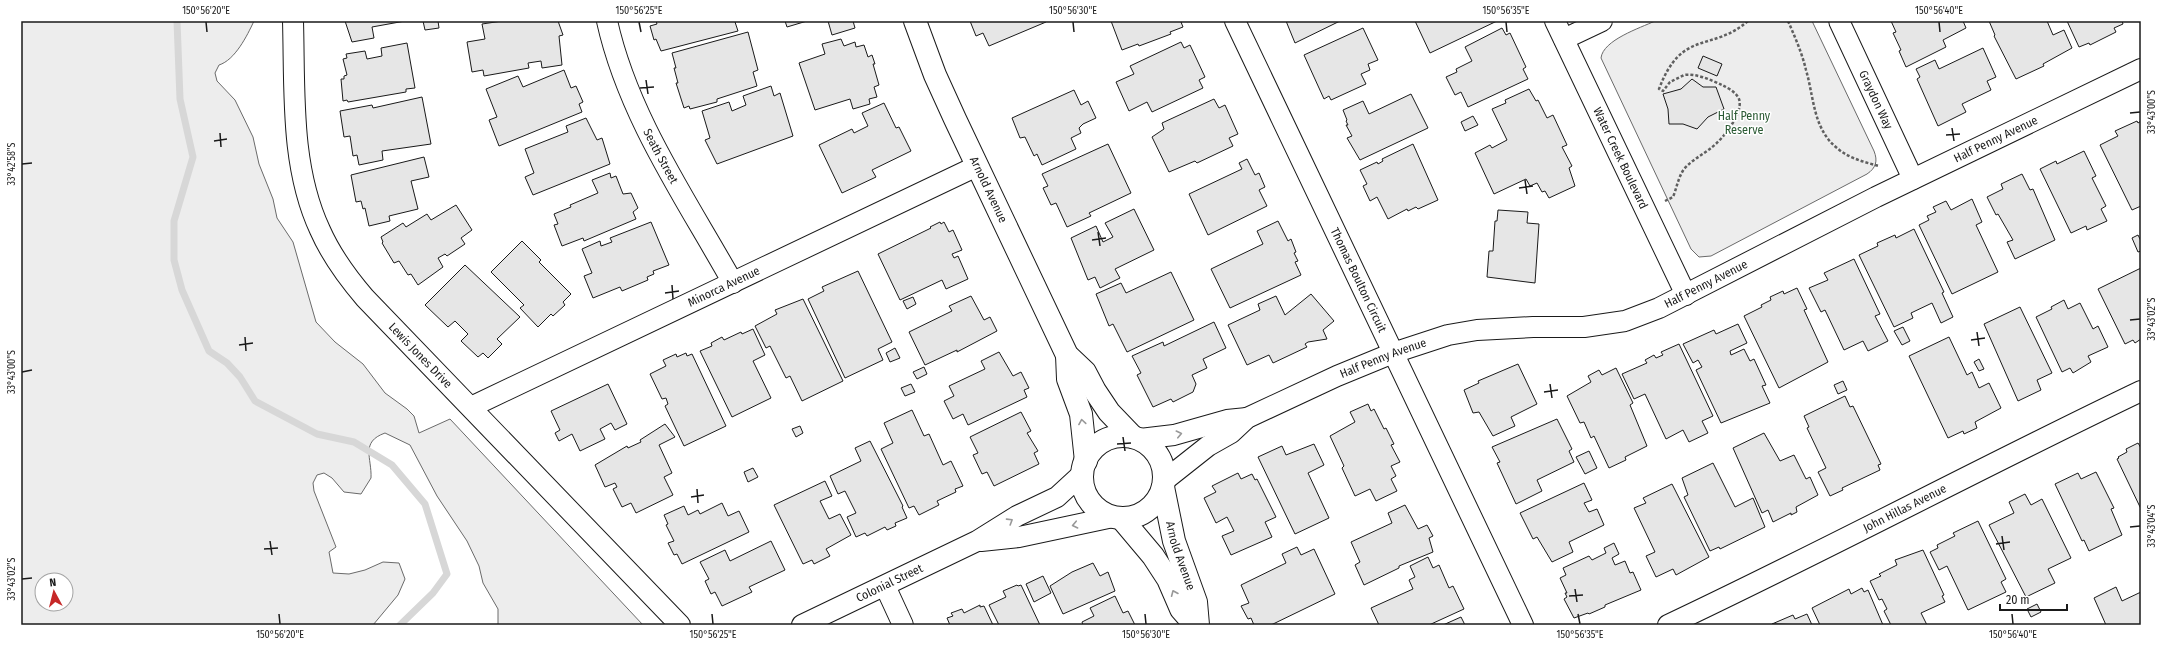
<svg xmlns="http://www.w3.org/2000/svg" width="2162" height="646" font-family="'Fira Sans Condensed',sans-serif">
	<rect width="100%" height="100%" fill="#fff"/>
	<path fill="#ededed" stroke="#6a6a6a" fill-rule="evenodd" d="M21 21H254C247 36 235 60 219 65L215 73 217 81 235 100 253 137 259 164 273 199 277 218 293 242 316 322 335 342 363 364 385 393 407 409 414 416 419 433 450 419 643 625H498V609L483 583 479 566 467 541 437 496 410 445 385 433C360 442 372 458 371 478L361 494 344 492 332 478 324 473 317 475 313 483 314 491 336 547 329 552 333 573 349 574 365 570 383 562 399 563 405 579 398 595 373 625H21ZM42 580H66V604H42Z
		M1655 21H1812L1874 151C1878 161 1876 168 1867 174L1711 256 1699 257 1691 249 1601 58C1603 40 1640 28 1655 21Z"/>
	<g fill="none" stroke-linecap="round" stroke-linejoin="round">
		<path stroke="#d7d7d7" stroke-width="7" d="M177 21 180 99 193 157 174 221V260L182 290 209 351 227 363 240 377 255 401 317 434 354 442 392 465 425 504 447 574 433 593 400 625"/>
	</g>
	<path fill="#e6e6e6" stroke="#1a1a1a" d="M345 21H405L372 27 374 38 352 42Z
		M423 21H438L439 28 425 30Z
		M502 21H558L563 35 559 36 562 65 542 68 541 61 528 63 529 68 484 76 483 70 472 72 467 42 485 39 482 24Z
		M656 21H737L735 22 738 31 661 51 656 39 654 40 650 26 657 24Z
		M785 21H807L787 27Z
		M828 21H853L855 28 832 35Z
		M970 21H1046V22L989 46 983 33 976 36Z
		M1111 21H1184L1181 22 1183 27 1170 32 1171 34 1139 46 1138 44 1122 50Z
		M1286 21H1340L1295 43Z
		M1415 21H1497L1430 53Z
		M1891 21H1963L1966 28 1943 40 1946 47 1906 67 1899 51 1901 50 1893 33 1896 32Z
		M1989 21H2047L2053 35 2064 30 2072 48 2043 64 2044 66 2016 79 1994 36 1995 35Z
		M2067 21H2122L2123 24 2114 28 2116 32 2090 45 2089 43 2079 47Z
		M1363 28 1378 60 1368 64 1370 70 1361 74 1366 84 1331 100 1329 96 1324 99 1304 55Z
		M1502 28 1506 35 1510 33 1526 67 1523 69 1528 79 1468 107 1461 92 1455 95 1446 77 1457 72 1456 69 1472 61 1465 47Z
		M748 32 758 70 753 72 757 86 717 99V102L690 109 689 106 684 108 676 83H678L674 68H676L672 53Z
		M841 39 844 46 855 42 856 47 864 45 868 57 872 55 875 64H873L879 85 874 87 877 97 869 99 870 104 853 109 850 99 815 110 799 63 825 54 822 44Z
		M1181 42 1184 48 1190 45 1205 77 1199 80 1203 88 1152 112 1147 102 1129 111 1116 82 1134 74 1130 66Z
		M407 43 415 88 406 89V92L348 102 347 100 343 101 341 79H344V76L347 75 343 59 347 58 346 54 365 51 367 59 382 56 381 48Z
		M1983 48 1996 77 1987 81 1991 90 1962 104 1966 112 1938 126 1917 79 1920 77 1916 69 1935 60 1939 69Z
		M1703 56 1722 64 1717 76 1698 68Z
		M564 70 571 88 576 86 583 102 579 104 582 112 499 146 489 120 497 117 486 89 518 76 523 87Z
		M1692 79 1703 87H1716L1724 109 1708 117 1697 129 1683 124H1669L1668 109 1663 94 1681 89Z
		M771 86 774 96 780 93 793 136 717 164 705 140 710 138 702 111 729 102 732 111 746 105 743 96Z
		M1529 89 1536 101 1538 100 1547 118 1553 115 1567 145 1562 147 1572 166 1569 168 1575 186 1549 198 1545 191 1542 192 1537 183 1530 186 1526 179 1494 194 1475 153 1490 145 1492 148 1507 140 1492 109 1506 103 1505 100Z
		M1074 90 1081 105 1088 101 1096 118 1083 124 1079 128 1081 133 1071 138 1076 149 1042 165 1037 154 1034 156 1025 137 1020 138 1012 118Z
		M1411 94 1428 128 1360 160 1347 138 1352 136 1346 125H1348L1346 121 1347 120 1343 110 1363 101 1369 114Z
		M422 97 431 144 382 151 383 160 359 165 357 155 353 156 350 136 344 137 340 111 372 105 373 108Z
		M1214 99 1219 108 1225 105 1238 134 1229 138 1233 146 1197 163 1195 161 1169 172 1152 137 1164 129 1162 123Z
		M884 103 896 128 899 127 911 151 872 170 876 177 842 193 819 145 852 129 854 133 868 126 862 113Z
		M1473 116 1478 125 1465 131 1461 122Z
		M586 118 597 140 602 138 610 164 533 195 525 177 534 173 525 149 568 132 566 126Z
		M2137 121 2138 123 2141 121V206L2132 210 2100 145 2118 136 2115 131Z
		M1108 144 1131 193 1089 213 1091 216 1067 227 1056 203 1051 205 1043 188 1048 186 1042 174Z
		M1413 144 1438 200 1418 209 1416 207 1408 211 1407 209 1388 219 1377 197 1370 201 1363 186 1367 184 1360 170 1377 162 1378 164 1383 161 1382 159Z
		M2084 151 2096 176 2092 178 2106 206 2101 209 2107 221 2087 230 2086 226 2071 233 2040 169 2056 161 2057 164Z
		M424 157 429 177 411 181 418 209 389 216 390 221 369 226 365 208 363 209 361 201 356 202 351 175Z
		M1247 159 1255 175 1259 173 1265 187 1259 190 1267 206 1208 235 1189 194 1242 169 1239 163Z
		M610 173 611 178 616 176 623 194 631 193 638 208 633 212 636 219 584 241 583 238 562 246 554 225 558 224 554 214 571 207 570 205 598 193 592 180Z
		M2022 174 2030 190 2033 189 2055 240 2015 259 2007 242 2013 240 1998 214 1996 215 1987 197 2003 189 2001 184Z
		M1972 199 1982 222 1976 225 1998 272 1952 294 1919 225 1929 220 1927 216 1936 212 1933 207 1946 201 1951 210Z
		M456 205 472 230 461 238 465 244 447 256 445 254 438 258 443 267 418 285 411 274 408 275 399 261 394 263 382 243 383 242 381 237 403 223 406 227 427 214 431 220Z
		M1134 209 1154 250 1115 269 1120 278 1100 288 1095 277 1088 280 1071 238 1096 226 1103 242 1113 237 1105 223Z
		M1498 210 1528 212 1527 223 1539 224 1535 283 1487 277 1489 251H1493L1495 221H1497Z
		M1278 221 1288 241 1291 239 1296 252 1294 253 1298 261 1295 262 1301 275 1230 308 1211 269 1263 244 1257 231Z
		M651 222 669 265 653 271 654 274 647 277 648 280 622 291 620 287 593 298 584 276 592 273 582 249 600 241 601 246 612 242 610 238Z
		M940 222 941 224 944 222 949 232 953 230 962 250 952 254 954 258 958 256 968 279 946 289 942 280 900 300 878 254 931 228 930 227Z
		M1914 229 1944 292 1942 293 1953 317 1941 323 1932 303 1911 313 1913 318 1894 327 1859 255 1878 246 1877 243 1895 235 1896 238Z
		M2138 235 2141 241V251L2138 252 2132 238Z
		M522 241 541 260 539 262 571 294 563 302 565 305 553 316 551 314 538 327 520 308 524 305 491 272Z
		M1854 259 1880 314 1875 316 1888 341 1868 351 1863 341 1844 350 1825 310 1821 312 1809 288 1828 280 1824 273Z
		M465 265 520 317 497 339 502 344 488 358 483 353 478 357 461 341 468 334 455 321 448 327 425 305Z
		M2141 268V339L2135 343 2133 340 2125 344 2098 289Z
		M858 271 892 342 878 349 883 360 845 378 808 299 824 291 822 287Z
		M1171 272 1194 320 1127 352 1113 324 1109 326 1096 294 1121 283 1126 293Z
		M1797 288 1807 309 1804 310 1828 362 1779 388 1744 316 1762 307 1761 305 1771 300 1770 297 1783 291 1784 294Z
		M1311 294 1334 321 1323 330 1327 339 1308 342 1305 344 1307 347 1273 363 1269 355 1247 365 1228 325 1260 310 1258 304 1276 296 1285 315Z
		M971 296 984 320 990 317 997 331 957 352V350L925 365 909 332 952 311 949 306Z
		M913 297 916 304 907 309 903 301Z
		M803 299 843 381 802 401 790 376 786 378 770 346 766 348 755 326 777 314 775 310Z
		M2064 300 2068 309 2080 303 2093 329 2098 326 2108 347 2088 356 2091 362 2073 373 2070 368 2062 372 2036 317 2052 309 2051 307Z
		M2020 307 2052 373 2037 380 2041 390 2018 401 1984 324Z
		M1214 322 1226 348 1203 359 1207 368 1192 375 1196 384 1193 392 1173 402 1171 399 1153 407 1137 375 1141 373 1132 356 1163 342 1164 346Z
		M1738 324 1747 343 1730 351 1731 355 1744 349 1750 361 1754 359 1766 385 1762 386 1770 403 1721 423 1696 370 1702 367 1698 360 1693 363 1683 344 1714 330 1716 334Z
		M1903 327 1910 341 1902 345 1894 331Z
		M753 329 765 355 753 361 771 398 732 417 700 351 712 346 711 343 722 337 724 340 741 332 742 334Z
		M1949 337 1967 375 1972 372 1979 388 1989 383 2001 408 1975 422 1977 428 1964 434 1963 431 1948 438 1909 356Z
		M1679 344 1713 416 1702 421 1708 433 1689 442 1683 430 1666 439 1645 394 1634 399 1622 374 1647 363 1645 360 1654 355 1656 358 1663 355 1661 352Z
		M895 348 900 358 890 362 886 353Z
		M999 352 1013 376 1021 372 1029 388 1024 390 1027 397 968 425 963 414 953 419 944 401 954 396 949 386 985 369 981 361Z
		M686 353 687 356 692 354 726 426 684 446 665 406 668 404 666 398 662 399 650 374 666 366 663 360 676 354 677 357Z
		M1979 359 1984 369 1979 371 1974 362Z
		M1518 364 1537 404 1511 417 1515 426 1493 436 1479 412 1473 413 1464 390 1479 383 1478 381Z
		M924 367 927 374 917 379 913 372Z
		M1616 368 1633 403 1630 405 1647 446 1625 457 1626 460 1609 468 1594 436 1591 438 1584 422 1580 423 1567 396 1591 382 1588 376 1599 370 1602 375Z
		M1843 381 1847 390 1838 394 1834 385Z
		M608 384 627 424 615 430 611 423 600 429 605 439 580 451 572 434 559 441 555 433 560 430 551 411Z
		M911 384 915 392 905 396 901 388Z
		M1845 396 1850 407 1853 406 1881 464 1878 465 1880 470 1842 488 1843 490 1830 496 1818 472 1826 468 1807 428 1809 427 1804 416Z
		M1368 404 1371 411 1374 409 1384 429 1386 428 1394 444 1391 445 1400 462 1391 466 1396 476 1391 479 1397 491 1376 501 1370 489 1355 496 1342 468 1344 466 1330 436 1355 422 1350 412Z
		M912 410 924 436 929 434 943 465 951 461 963 486 955 489 956 492 937 501 939 505 919 515 914 506 909 508 881 449 893 443 884 423Z
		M1021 412 1031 431 1027 433 1038 451 1034 453 1039 464 994 486 987 472 982 474 973 455 978 453 970 437Z
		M1557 419 1572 449 1569 451 1574 462 1537 480 1542 491 1516 504 1497 463 1500 462 1492 447Z
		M665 424 675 437 659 445 672 473 664 477 673 495 636 513 631 503 622 507 613 489 617 487 615 483 605 487 595 465 627 446 628 448 641 442 640 440Z
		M800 426 803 433 796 437 792 429Z
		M1764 433 1780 461 1794 455 1806 479 1810 477 1818 495 1796 507 1797 512 1791 515V513L1773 522 1768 510 1762 513 1733 448Z
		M870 441 903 506 902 507 907 518 895 523 896 526 887 530 885 527 867 536 865 533 856 537 847 517 856 513 845 491 838 494 830 476 861 461 855 448Z
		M2138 443 2141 448V509L2117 459 2119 458 2118 457 2127 452 2126 449Z
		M1314 444 1324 465 1308 473 1329 518 1295 534 1258 457 1282 446 1286 455Z
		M1589 451 1597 468 1585 474 1576 457Z
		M1713 463 1735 507 1753 498 1765 527 1720 549 1719 547 1710 551 1684 497 1688 495 1682 478Z
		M753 468 758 477 748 482 744 472Z
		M2096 472 2114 508 2111 509 2122 535 2089 551 2084 540 2082 541 2055 484 2078 473 2081 479Z
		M1238 473 1241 479 1252 474 1255 480 1257 479 1276 517 1265 522 1272 537 1231 555 1222 536 1234 531 1227 517 1216 523 1204 498 1216 492 1212 486Z
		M825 481 832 496 820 501 829 519 840 514 851 535 826 549 830 556 814 564 812 560 803 564 774 505Z
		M1584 483 1592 500 1584 503 1589 512 1597 509 1604 525 1569 542 1573 552 1552 562 1537 537 1533 539 1520 513Z
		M1672 484 1709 557 1676 575 1673 569 1656 577 1646 556 1655 552 1634 508 1646 503 1643 498Z
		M2025 494 2031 505 2042 499 2071 558 2048 569 2055 583 2026 597 1989 525 2014 513 2009 502Z
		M722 503 728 516 739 511 749 532 682 564 677 554 674 555 668 543 674 541 666 525 668 524 664 515 684 506 688 515 698 510 700 514Z
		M1405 505 1418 529 1427 525 1433 536 1429 538 1433 552 1399 566V568L1364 585 1355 565 1360 562 1351 542 1392 523 1388 513Z
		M1978 521 2006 579 2001 582 2006 592 1968 610 1947 566 1939 570 1930 552 1938 548 1937 545 1955 536 1953 533Z
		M771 541 785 570 749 587 752 592 722 606 715 592 711 594 705 581 709 579 700 562 725 550 730 561Z
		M1614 543 1619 554 1612 558 1615 565 1625 561 1630 573 1633 572 1641 590 1605 605V607L1589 614 1588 613 1574 618 1564 599 1567 597 1565 593H1567L1560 578 1566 575 1563 568 1589 556 1592 560 1606 553 1604 548Z
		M1297 547 1301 555 1314 549 1335 594 1271 625H1254L1251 618 1248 619 1241 606 1249 603 1241 585 1286 563 1282 554Z
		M1923 550 1944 595 1942 596 1945 602 1921 613 1927 625H1891L1884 611 1887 609 1882 599 1879 600 1870 581 1881 576 1879 574 1897 565 1895 560Z
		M1428 557 1433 568 1439 565 1449 588 1453 586 1464 609 1429 625H1379L1371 608 1413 589 1409 580 1415 577 1410 566Z
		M1093 563 1100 576 1108 572 1115 591 1063 614 1050 586 1072 572Z
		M1043 576 1051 593 1034 602 1026 584Z
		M1017 585 1018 586 1021 585 1040 625H999L989 605 1006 597 1003 591Z
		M2116 587 2122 601 2141 592V625H2106L2094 598Z
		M1862 588 1864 592 1868 590 1883 625H1820L1812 608 1849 589 1851 594Z
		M1115 596 1123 613 1128 611 1135 625H1083L1082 622 1094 616 1090 608Z
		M2037 604 2041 612 2031 617 2027 609Z
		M980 605V607L984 606 993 625H950L947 618 953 616 951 613 962 609 964 613Z
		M1807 614 1812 625 1772 624 1793 615 1795 619Z
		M1461 617 1465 625H1443Z"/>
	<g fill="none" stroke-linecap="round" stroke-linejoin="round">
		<g stroke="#1a1a1a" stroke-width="22">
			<g id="minor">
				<path id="s1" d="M293 21C295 90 290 166 320 230 331 255 347 277 365 298L680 625"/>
				<path id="s2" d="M607 21C628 116 686 199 733 283"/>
				<path id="s3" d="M1235 21 1523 625"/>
				<path id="s4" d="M1555 21 1686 295"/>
				<path id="s5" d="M1839 21 1913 179"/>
				<path d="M1564 39 1602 21"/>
				<path id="s6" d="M471 407 977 166"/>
				<path d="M1140 439 1174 435 1227 420 1247 418"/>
				<path id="s7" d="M1165 480 1208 446 1231 433 1247 418 1337 376 1393 353 1448 335 1477 330 1533 327H1584L1625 321 1659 308 1876 197 2141 69"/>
				<path d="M981 541 1019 537 1113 517"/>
				<path d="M885 586 903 625"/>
				<path id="s8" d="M802 625 977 541 1017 516 1057 497 1082 474"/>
				<path id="s9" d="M1668 625C1827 550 1982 467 2141 391"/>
			</g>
		</g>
		<g stroke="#1a1a1a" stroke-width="24">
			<g id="tertiary">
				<path id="s10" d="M915 21 935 75 955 119 1067 355 1085 372 1095 391 1109 412 1133 437"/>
				<path d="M1067 355 1068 379 1081 414 1086 461"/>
				<circle cx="1123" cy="477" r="41"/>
				<path id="s11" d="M1163 487 1174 541 1196 602 1198 625"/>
				<path d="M1121 518 1153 556 1168 579 1181 609 1195 625"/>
			</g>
		</g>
		<path stroke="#5f5f5f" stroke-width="2.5" stroke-dasharray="3 2" stroke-linecap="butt" d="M1788 21C1795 37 1802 53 1806 70 1814 97 1813 129 1837 148 1848 158 1864 162 1879 166
			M1665 201 1673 197C1677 187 1678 178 1684 169 1692 160 1702 155 1711 148 1722 140 1744 113 1739 99 1736 92 1728 88 1722 85 1711 80 1696 73 1684 75L1670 82 1663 91 1659 89C1682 28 1711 53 1748 21"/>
		<use href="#minor" stroke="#fff" stroke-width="20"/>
		<use href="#tertiary" stroke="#fff" stroke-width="22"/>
	</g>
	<defs><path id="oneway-chevron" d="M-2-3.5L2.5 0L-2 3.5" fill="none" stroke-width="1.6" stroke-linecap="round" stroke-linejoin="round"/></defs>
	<g stroke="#989898">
		<use href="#oneway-chevron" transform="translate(1082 422) rotate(-99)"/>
		<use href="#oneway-chevron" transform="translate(1179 434) rotate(-13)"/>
		<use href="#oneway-chevron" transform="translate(1010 521) rotate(-32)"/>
		<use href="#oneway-chevron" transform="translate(1075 525) rotate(168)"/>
		<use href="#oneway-chevron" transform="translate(1174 593) rotate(-113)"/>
	</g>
	<path fill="none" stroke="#1a1a1a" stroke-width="1.5" d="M206 22 207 32M639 22 641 32M1073 22 1074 32M1506 22 1507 32M1939 22 1940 32M646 80 648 94M640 88 654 87M2130 113 2140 112M1952 128 1954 141M220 133 221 147M1946 135 1960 134M214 141 227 139M22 164 32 163M1525 180 1527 194M1519 188 1533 186M1098 232 1100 246M1092 240 1106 238M672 285 673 299M665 293 679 291M2130 320 2140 319M1977 332 1979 346M245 337 246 351M1971 340 1985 338M239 345 253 343M22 372 32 370M1550 384 1552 398M1544 392 1558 390M1123 437 1125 451M1117 444 1131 443M697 489 698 503M691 497 704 495M2130 527 2140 526M2002 536 2004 550M270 541 272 555M1996 544 2010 542M264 549 278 548M22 579 32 578M1575 589 1577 602M1569 596 1583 595M279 614 280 624M712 614 713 624M1145 614 1146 624M1578 614 1580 624M2012 614 2013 624"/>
	<g text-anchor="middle" stroke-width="3" stroke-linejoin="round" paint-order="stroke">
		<g font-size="12" fill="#1a1a1a" stroke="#fff">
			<text dy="4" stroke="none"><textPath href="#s5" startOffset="87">Graydon Way</textPath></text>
			<text dy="4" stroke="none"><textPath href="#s7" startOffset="912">Half Penny Avenue</textPath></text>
			<text dy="4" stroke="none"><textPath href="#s2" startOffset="146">Seath Street</textPath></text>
			<text dy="4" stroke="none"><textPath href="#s4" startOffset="152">Water Creek Boulevard</textPath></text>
			<text dy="4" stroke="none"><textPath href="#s10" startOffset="184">Arnold Avenue</textPath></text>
			<text dy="4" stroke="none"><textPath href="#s3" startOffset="287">Thomas Boulton Circuit</textPath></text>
			<text dy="4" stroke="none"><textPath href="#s7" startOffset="588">Half Penny Avenue</textPath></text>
			<text dy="4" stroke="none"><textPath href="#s6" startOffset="280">Minorca Avenue</textPath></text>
			<text dy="4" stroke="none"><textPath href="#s1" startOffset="374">Lewis Jones Drive</textPath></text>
			<text dy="4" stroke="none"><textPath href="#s7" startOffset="252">Half Penny Avenue</textPath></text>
			<text dy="4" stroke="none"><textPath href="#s9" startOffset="264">John Hillas Avenue</textPath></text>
			<text dy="4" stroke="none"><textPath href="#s11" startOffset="71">Arnold Avenue</textPath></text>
			<text dy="4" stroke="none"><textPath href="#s8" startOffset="97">Colonial Street</textPath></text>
		</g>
		<g font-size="12" fill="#2b5a34" stroke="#fff">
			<text x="1744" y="120">Half Penny<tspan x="1744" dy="14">Reserve</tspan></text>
		</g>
	</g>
	<rect width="2162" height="646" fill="none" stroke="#ffffff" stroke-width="44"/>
	<g transform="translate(54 592) rotate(353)"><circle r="19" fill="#ffffff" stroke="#a3a3a3"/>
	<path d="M0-3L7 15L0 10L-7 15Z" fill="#c62828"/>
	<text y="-6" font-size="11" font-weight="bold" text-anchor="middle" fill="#1a1a1a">N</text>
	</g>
	<path d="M2000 604v6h67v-6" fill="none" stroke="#1a1a1a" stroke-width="2"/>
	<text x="2006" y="604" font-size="12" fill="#1a1a1a" stroke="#ffffff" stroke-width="3" paint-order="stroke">20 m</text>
	<rect x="22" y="22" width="2118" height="602" fill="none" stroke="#1a1a1a" stroke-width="1.5"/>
	<g font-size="10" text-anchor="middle" fill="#1a1a1a">
		<text x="206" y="14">150°56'20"E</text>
		<text x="639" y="14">150°56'25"E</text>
		<text x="1073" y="14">150°56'30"E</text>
		<text x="1506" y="14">150°56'35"E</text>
		<text x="1939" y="14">150°56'40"E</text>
		<text transform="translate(2151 112) rotate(-90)" y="4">33°43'00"S</text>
		<text transform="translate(11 164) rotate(-90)" y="4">33°42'58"S</text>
		<text transform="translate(2151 319) rotate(-90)" y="4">33°43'02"S</text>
		<text transform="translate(11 372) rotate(-90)" y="4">33°43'00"S</text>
		<text transform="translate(2151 526) rotate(-90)" y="4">33°43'04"S</text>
		<text transform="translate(11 579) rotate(-90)" y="4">33°43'02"S</text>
		<text x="280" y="638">150°56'20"E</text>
		<text x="713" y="638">150°56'25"E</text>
		<text x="1146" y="638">150°56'30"E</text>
		<text x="1580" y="638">150°56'35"E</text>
		<text x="2013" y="638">150°56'40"E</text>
	</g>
</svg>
